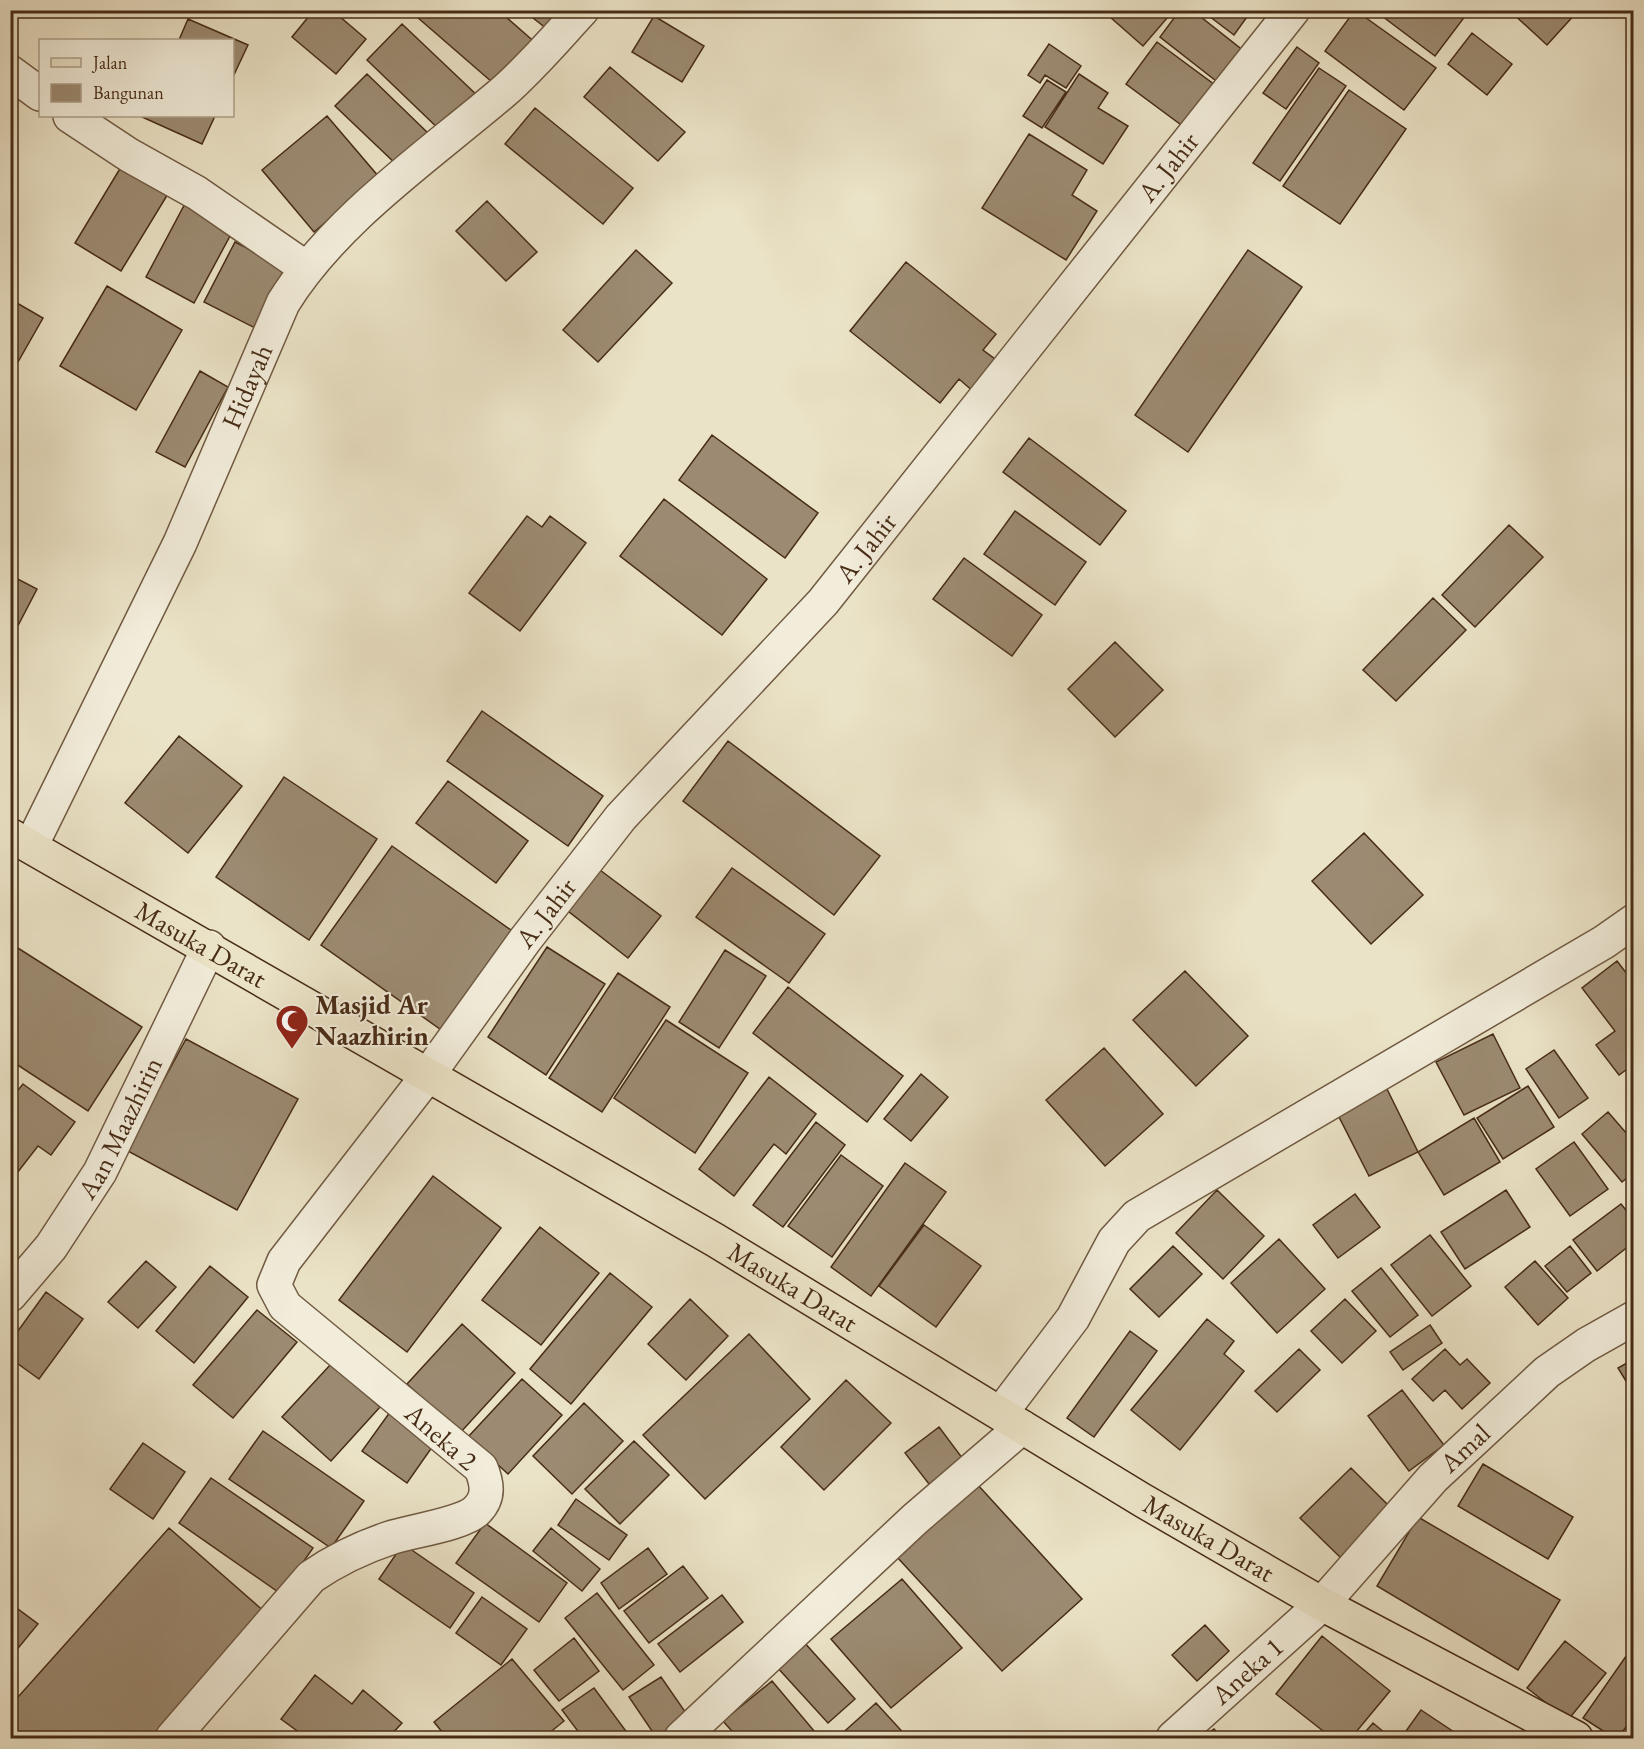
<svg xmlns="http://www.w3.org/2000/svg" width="1644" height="1749" font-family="'EB Garamond',serif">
	<rect width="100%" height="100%" fill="#ebe3c7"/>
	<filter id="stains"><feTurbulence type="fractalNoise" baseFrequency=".00333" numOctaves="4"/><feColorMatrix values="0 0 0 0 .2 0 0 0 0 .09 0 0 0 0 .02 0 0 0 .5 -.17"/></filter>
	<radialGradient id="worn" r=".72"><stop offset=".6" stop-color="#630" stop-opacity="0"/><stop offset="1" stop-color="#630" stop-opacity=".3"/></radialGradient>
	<path fill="#9c8b72" stroke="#472c16" stroke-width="1.5" d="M314 10H332L366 39 336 74 292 37Z
		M409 10H498L538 45 500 89Z
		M523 10H562L547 29Z
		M1102 10H1174L1143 46Z
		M1180 10H1192L1245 52 1220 84 1160 37Z
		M1201 10H1252L1234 35Z
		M1355 10 1436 68 1404 110 1325 51Z
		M1374 10H1459L1466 15 1435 56Z
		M1509 10H1572L1576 13 1547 45Z
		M654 16 704 46 682 82 632 52Z
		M188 19 248 45 232 79V40H179Z
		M402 24 480 98 445 135 367 60Z
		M1472 33 1512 64 1487 95 1448 64Z
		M1157 42 1219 88 1188 130 1126 84Z
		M1049 44 1081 66 1066 88 1045 75 1040 83 1028 75Z
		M1297 47 1319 63 1286 109 1263 93Z
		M610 67 685 132 658 161 584 97Z
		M1319 68 1346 86 1280 181 1253 163Z
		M367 74 430 135 399 167 335 106Z
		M1079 74 1108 93 1098 108 1128 126 1103 164 1045 127Z
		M1047 80 1066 92 1042 128 1023 116Z
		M1349 90 1406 129 1340 224 1283 186Z
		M535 108 633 188 603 224 505 144Z
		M140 116H215L202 144Z
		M327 116 379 177 314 232 262 170Z
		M1029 134 1087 170 1072 195 1097 211 1066 260 982 208Z
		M127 157 174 184 121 271 75 243Z
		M188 198 237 223 194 303 146 277Z
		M487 201 537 252 506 281 456 231Z
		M235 242 288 269 257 329 204 302Z
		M636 250 672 283 598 362 563 330Z
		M1248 250 1302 287 1188 452 1135 415Z
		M906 262 996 334 983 350 999 362 975 393 959 379 940 403 850 331Z
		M107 286 182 330 136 410 60 366Z
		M10 299 43 318 10 376Z
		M200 371 228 387 185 467 156 452Z
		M712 435 818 513 785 558 679 480Z
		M1029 438 1126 511 1100 545 1003 472Z
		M664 499 767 579 722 635 620 556Z
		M1015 511 1086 562 1055 605 984 554Z
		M527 516 542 527 550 516 586 543 520 631 469 593Z
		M1509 525 1543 557 1475 627 1442 595Z
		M964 558 1042 615 1012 656 933 599Z
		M10 575 37 589 10 641Z
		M1433 598 1466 630 1396 701 1363 670Z
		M1115 642 1163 690 1115 737 1068 689Z
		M482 711 603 796 568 846 447 761Z
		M179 736 242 786 188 853 125 803Z
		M728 741 880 856 834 915 683 801Z
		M284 777 377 839 309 940 216 877Z
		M448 781 528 841 496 883 416 823Z
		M1364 833 1423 895 1371 944 1312 881Z
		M392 846 518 935 447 1034 321 945Z
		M732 868 825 934 789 983 696 917Z
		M600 870 661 916 628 958 568 911Z
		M10 943 142 1027 88 1111 10 1060Z
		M547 947 605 984 546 1075 488 1037Z
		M725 950 766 976 719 1048 679 1022Z
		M1617 961 1634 983V1064L1619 1075 1596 1045 1615 1031 1582 988Z
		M1185 971 1248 1036 1196 1086 1133 1020Z
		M618 973 670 1007 602 1112 549 1078Z
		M788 987 903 1076 867 1122 753 1033Z
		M666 1020 748 1073 695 1153 614 1098Z
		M1493 1034 1520 1088 1464 1115 1436 1062Z
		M186 1039 298 1099 237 1210 126 1150Z
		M1104 1048 1163 1114 1105 1166 1046 1100Z
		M1554 1050 1588 1098 1559 1118 1526 1069Z
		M921 1074 948 1097 911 1141 884 1119Z
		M769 1077 816 1114 786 1154 774 1144 734 1196 699 1169Z
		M23 1084 75 1122 51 1155 38 1146 10 1182V1100Z
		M1528 1086 1554 1127 1503 1159 1477 1118Z
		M1386 1087 1418 1152 1369 1176 1336 1111Z
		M1608 1112 1634 1142V1172L1622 1182 1582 1134Z
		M1474 1118 1500 1162 1444 1195 1418 1152Z
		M816 1122 845 1145 783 1227 753 1205Z
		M1574 1142 1608 1189 1570 1216 1536 1169Z
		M841 1155 883 1186 832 1257 788 1226Z
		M905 1163 946 1192 871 1296 831 1267Z
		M433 1176 501 1228 407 1352 339 1300Z
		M1217 1190 1264 1236 1223 1279 1176 1233Z
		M1506 1190 1530 1227 1465 1269 1441 1232Z
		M1355 1194 1380 1227 1338 1258 1313 1225Z
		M1621 1204 1634 1220V1242L1597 1271 1573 1240Z
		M924 1225 981 1266 936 1327 879 1286Z
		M540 1227 599 1273 541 1345 482 1300Z
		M1430 1235 1471 1286 1432 1316 1391 1265Z
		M1279 1239 1325 1289 1277 1333 1231 1283Z
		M1173 1246 1202 1274 1159 1317 1130 1289Z
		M1570 1246 1591 1273 1567 1292 1545 1266Z
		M146 1261 176 1287 138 1328 108 1302Z
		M1535 1261 1568 1298 1538 1325 1505 1287Z
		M210 1266 248 1297 194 1363 156 1331Z
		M1381 1268 1418 1315 1390 1337 1352 1291Z
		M610 1273 652 1307 571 1404 530 1369Z
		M46 1292 83 1319 39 1379 10 1358V1342Z
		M690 1299 728 1336 686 1380 648 1344Z
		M1345 1299 1376 1331 1342 1363 1311 1331Z
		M257 1310 297 1342 233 1418 193 1385Z
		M1207 1319 1234 1341 1224 1354 1244 1371 1180 1450 1131 1410Z
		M462 1324 515 1373 460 1433 407 1384Z
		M1430 1325 1442 1343 1403 1370 1390 1352Z
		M1130 1331 1157 1351 1094 1437 1067 1418Z
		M749 1334 810 1399 705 1499 643 1435Z
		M1299 1349 1320 1370 1277 1412 1255 1391Z
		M1445 1349 1460 1365 1467 1359 1490 1383 1462 1409 1445 1390 1433 1401 1412 1379Z
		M1634 1359V1394L1618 1368Z
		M331 1364 380 1407 331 1461 282 1417Z
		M522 1379 562 1415 508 1474 468 1437Z
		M846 1380 891 1423 824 1490 781 1447Z
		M1402 1390 1444 1445 1409 1471 1368 1416Z
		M584 1403 623 1441 572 1494 533 1456Z
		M390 1412 435 1443 407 1483 362 1451Z
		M939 1427 963 1459 929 1484 905 1453Z
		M263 1431 364 1501 331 1548 229 1479Z
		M634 1441 669 1475 620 1524 585 1489Z
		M143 1443 185 1472 153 1519 110 1489Z
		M1483 1464 1573 1517 1548 1559 1458 1506Z
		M1351 1468 1393 1510 1342 1559 1300 1518Z
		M211 1478 313 1548 281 1594 179 1523Z
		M977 1484 1082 1599 1002 1671 897 1557Z
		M576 1499 627 1535 609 1560 558 1525Z
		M1418 1517 1560 1600 1518 1670 1377 1586Z
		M485 1523 567 1583 539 1622 456 1563Z
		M169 1528 267 1614 155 1738H10V1706Z
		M551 1528 600 1569 582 1591 533 1551Z
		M403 1544 474 1593 450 1628 379 1579Z
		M648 1548 667 1574 619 1609 601 1583Z
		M683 1566 708 1598 649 1643 624 1611Z
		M902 1579 962 1648 891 1708 831 1639Z
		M597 1593 654 1665 623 1690 565 1618Z
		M722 1595 743 1622 680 1672 658 1644Z
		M482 1597 527 1629 501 1665 456 1633Z
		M10 1603 38 1624 10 1658Z
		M1205 1625 1229 1651 1197 1681 1172 1655Z
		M1322 1636 1390 1691 1351 1738H1332L1276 1694Z
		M574 1638 599 1671 559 1701 534 1670Z
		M803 1641 855 1699 828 1723 776 1666Z
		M1565 1641 1606 1673 1568 1720 1527 1688Z
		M1631 1649 1634 1651V1716L1618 1738H1614L1583 1718Z
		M512 1659 564 1721 543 1738H447L434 1722Z
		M315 1675 352 1704 363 1690 402 1723 388 1738H307L281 1719Z
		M661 1677 688 1716 656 1737 629 1697Z
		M772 1681 820 1738H738L723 1721Z
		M594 1688 631 1738H583L562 1710Z
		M876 1703 908 1738H837Z
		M1421 1710 1463 1738H1401Z
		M1373 1723 1391 1738H1360Z
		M1214 1729 1222 1738H1202Z"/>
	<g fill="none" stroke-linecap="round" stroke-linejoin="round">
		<g stroke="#705a42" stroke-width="36">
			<g id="minor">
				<path d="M10 72 40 94"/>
				<path d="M70 116 129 155 197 193 306 268"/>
				<path id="s1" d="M31 846 180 543 283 303C334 220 428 156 502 93 531 68 556 38 582 10"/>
				<path id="s2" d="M10 1295 51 1247 100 1172 209 947"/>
				<path d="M1001 1413 1073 1318 1114 1241 1137 1216 1604 942 1634 921"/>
				<path id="s3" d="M172 1738 311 1577C334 1561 363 1547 390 1538 411 1531 464 1524 477 1510 490 1497 487 1483 481 1468L285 1306 274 1285 284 1261 428 1075 525 940 621 817 823 602 1293 10"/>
				<path d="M681 1738 915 1519 1022 1427"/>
				<path id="s4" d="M1173 1738 1322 1604 1433 1478 1547 1372 1586 1345 1634 1318"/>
			</g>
		</g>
		<g stroke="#472c16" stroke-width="36">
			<g id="primary">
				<path id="s5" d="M10 835 715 1240 1142 1500 1322 1604 1576 1738"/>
			</g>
		</g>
		<use href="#minor" stroke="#f2eddb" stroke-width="33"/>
		<use href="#primary" stroke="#ebe3c7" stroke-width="33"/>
	</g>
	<defs>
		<g id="mosque-pin" transform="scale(1.725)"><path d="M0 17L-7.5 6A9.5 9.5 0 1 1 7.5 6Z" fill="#8f2418" stroke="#f2eddb"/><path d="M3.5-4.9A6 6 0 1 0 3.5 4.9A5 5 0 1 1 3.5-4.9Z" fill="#fff"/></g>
	</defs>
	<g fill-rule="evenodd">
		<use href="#mosque-pin" x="292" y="1021"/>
	</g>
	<g text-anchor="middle" stroke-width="4.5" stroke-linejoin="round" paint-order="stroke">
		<g font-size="27" fill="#472c16" stroke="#f2eddb">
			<text dy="9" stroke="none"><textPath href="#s3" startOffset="2150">A. Jahir</textPath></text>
			<text dy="9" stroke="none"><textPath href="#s1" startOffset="508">Hidayah</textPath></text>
			<text dy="9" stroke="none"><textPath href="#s3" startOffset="1664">A. Jahir</textPath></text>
			<text dy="9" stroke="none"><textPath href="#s3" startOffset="1178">A. Jahir</textPath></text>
			<text dy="9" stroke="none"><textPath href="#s5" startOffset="220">Masuka Darat</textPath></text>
			<text dy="9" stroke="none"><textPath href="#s2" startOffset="201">Aan Maazhirin</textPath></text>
			<text dy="9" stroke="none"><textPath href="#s5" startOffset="904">Masuka Darat</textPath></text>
			<text transform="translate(441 1437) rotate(41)" y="9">Aneka 2</text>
			<text dy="9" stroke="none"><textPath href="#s4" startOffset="412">Amal</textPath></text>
			<text dy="9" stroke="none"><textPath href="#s5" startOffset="1390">Masuka Darat</textPath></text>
			<text dy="9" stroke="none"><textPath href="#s4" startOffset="100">Aneka 1</textPath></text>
		</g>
		<g font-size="27" font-weight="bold" fill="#472c16" stroke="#f2eddb" text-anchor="start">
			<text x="315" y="1014">Masjid Ar<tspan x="315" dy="31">Naazhirin</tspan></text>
		</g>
	</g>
	<rect width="1644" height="1749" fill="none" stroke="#ebe3c7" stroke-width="36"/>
	<rect x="12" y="12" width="1620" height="1725" fill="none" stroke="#472c16" stroke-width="3"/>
	<rect x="18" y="18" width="1608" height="1713" fill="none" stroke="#472c16" stroke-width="1.5"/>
	<rect x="39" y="39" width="195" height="78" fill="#f2eddb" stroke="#aea08c" stroke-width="1.5"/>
	<rect x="51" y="58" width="30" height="9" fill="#ebe3c7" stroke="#aea08c" stroke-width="1.5"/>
	<text x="93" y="69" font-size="18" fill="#472c16">Jalan</text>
	<rect x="51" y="84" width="30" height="18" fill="#9c8b72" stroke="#aea08c" stroke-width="1.5"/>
	<text x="93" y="99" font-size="18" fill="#472c16">Bangunan</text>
	<rect width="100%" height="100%" filter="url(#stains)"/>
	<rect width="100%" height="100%" fill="url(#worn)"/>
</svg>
